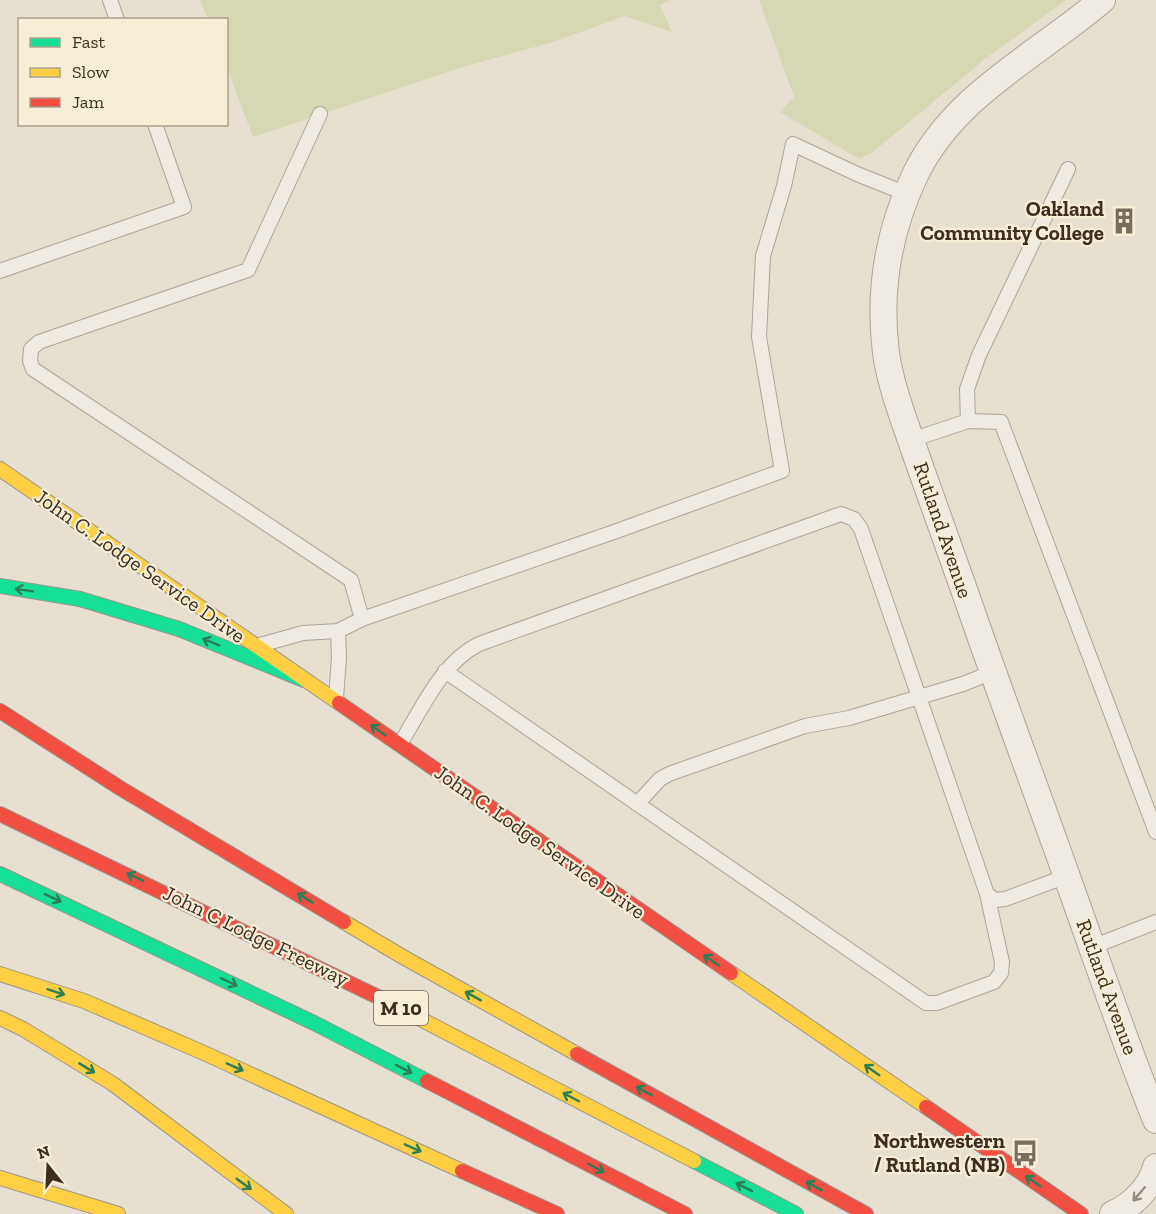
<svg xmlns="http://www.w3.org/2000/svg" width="1156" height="1214" font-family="'Zilla Slab',serif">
	<rect width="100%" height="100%" fill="#e7e0d1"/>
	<path fill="#d6d7b3" d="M200 0H670L660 5 672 32 625 16 553 42 459 68 253 137 227 68 226 20 208 19Z
		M759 0H1066L985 59 873 152 859 159 780 112 794 97Z"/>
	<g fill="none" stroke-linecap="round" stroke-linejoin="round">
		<g stroke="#ada599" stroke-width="16">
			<path id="lane" d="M110 0 117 20
				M320 114 248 270 39 342 31 349 30 361 33 369 351 580 362 619
				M0 271 184 207 155 124
				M968 421 967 389 979 355 1068 169
				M911 440 968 421 1001 422 1156 832
				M260 645 303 633 338 631 362 619 614 532 782 471 759 337 763 256 784 186 793 144 857 174 907 194
				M445 671 926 1003H937L994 982 1001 973 1002 962 987 894
				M336 698 339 658 338 631
				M400 744C422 709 441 663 479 644L841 514 854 519 861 529 987 894 995 900 1005 899 1067 876
				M637 804 660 779 669 774 805 726 849 718 963 684 993 672
				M1092 947 1156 922"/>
		</g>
		<g stroke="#ada599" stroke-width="28">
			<path id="street" d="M1102 0C1037 56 954 94 915 175 888 232 878 290 886 353 891 388 905 422 916 455 933 503 950 550 967 598 999 691 1034 784 1067 877 1096 958 1124 1040 1156 1120
				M1113 1214C1132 1206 1151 1187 1156 1167"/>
		</g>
		<g stroke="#9c958a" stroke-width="16">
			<path id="fast" d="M0 586 80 599 179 629 304 680
				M0 874 314 1023 427 1081
				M694 1161 796 1214"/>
		</g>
		<g stroke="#9c958a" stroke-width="16">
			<path id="slow" d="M0 469 339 703
				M344 922 403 957 577 1054
				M731 973 926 1107
				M0 974 84 1001 204 1053 462 1171
				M378 997 694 1161
				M0 1018 23 1029 113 1084 286 1214
				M0 1178 118 1214"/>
		</g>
		<g stroke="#9c958a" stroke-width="16">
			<path id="jam" d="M339 703 731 973
				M0 711 120 788 344 922
				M0 814 378 997
				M577 1054 866 1214
				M427 1081 685 1214
				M926 1107 1081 1214
				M462 1171 557 1214"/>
		</g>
		<use href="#lane" stroke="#efebe3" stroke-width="14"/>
		<use href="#street" stroke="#efebe3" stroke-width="26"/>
		<use href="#fast" stroke="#16e098" stroke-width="14"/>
		<use href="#slow" stroke="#ffcf43" stroke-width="14"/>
		<use href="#jam" stroke="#f24e42" stroke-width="14"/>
	</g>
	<defs><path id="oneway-shaft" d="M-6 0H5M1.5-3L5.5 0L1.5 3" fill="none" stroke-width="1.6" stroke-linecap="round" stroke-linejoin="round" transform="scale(1.5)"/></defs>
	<g stroke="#2b7e56">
		<use href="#oneway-shaft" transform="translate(24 590) rotate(-171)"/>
		<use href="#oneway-shaft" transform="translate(211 642) rotate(-158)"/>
		<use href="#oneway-shaft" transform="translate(378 730) rotate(-145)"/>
		<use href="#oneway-shaft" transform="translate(135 877) rotate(-154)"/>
		<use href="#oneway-shaft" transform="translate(53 898) rotate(25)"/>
		<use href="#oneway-shaft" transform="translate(305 898) rotate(-149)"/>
		<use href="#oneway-shaft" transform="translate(711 960) rotate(-145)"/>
		<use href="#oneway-shaft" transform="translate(229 982) rotate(26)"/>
		<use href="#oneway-shaft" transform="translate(56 992) rotate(18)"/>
		<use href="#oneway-shaft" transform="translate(473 996) rotate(-151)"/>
		<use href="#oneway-shaft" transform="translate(235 1067) rotate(24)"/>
		<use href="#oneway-shaft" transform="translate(87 1068) rotate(31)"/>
		<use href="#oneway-shaft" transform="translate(404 1069) rotate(27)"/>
		<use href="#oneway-shaft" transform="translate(872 1070) rotate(-145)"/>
		<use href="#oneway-shaft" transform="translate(644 1091) rotate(-151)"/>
		<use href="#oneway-shaft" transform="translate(571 1097) rotate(-152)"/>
		<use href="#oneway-shaft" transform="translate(413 1148) rotate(24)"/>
		<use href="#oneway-shaft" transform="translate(596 1168) rotate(28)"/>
		<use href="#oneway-shaft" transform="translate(1033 1181) rotate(-145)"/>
		<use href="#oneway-shaft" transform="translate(244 1184) rotate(36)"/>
		<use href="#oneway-shaft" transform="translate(814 1186) rotate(-151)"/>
		<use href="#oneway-shaft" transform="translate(744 1187) rotate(-153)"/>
	</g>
	<use stroke="#968c82" href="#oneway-shaft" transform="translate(1139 1194) rotate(131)"/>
	<defs>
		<g id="building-bare" transform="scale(2.07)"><path d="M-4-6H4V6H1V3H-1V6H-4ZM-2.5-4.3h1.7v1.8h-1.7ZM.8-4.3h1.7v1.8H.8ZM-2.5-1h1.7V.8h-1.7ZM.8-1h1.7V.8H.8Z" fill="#786c5e" stroke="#f7eed8" stroke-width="2.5" paint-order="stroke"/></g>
		<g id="bus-bare" transform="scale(2.07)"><path d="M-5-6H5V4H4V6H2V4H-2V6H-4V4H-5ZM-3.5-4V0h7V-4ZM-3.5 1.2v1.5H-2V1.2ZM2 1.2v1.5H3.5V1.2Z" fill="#786c5e" stroke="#f7eed8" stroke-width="2.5" paint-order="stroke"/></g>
	</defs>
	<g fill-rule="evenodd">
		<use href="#building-bare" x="1124" y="221"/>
		<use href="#bus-bare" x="1025" y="1153"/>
	</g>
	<g text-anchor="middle" stroke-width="4.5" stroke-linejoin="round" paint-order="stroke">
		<rect fill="#f7eed8" stroke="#756857" stroke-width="1.5" x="374" y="991" width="54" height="34" rx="4.5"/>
		<g font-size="20" font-weight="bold" fill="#3d2e20">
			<text x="401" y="1015">M 10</text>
		</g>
		<g font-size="21" font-weight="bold" fill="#3d2e20" stroke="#f7eed8" text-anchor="end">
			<text x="1104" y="216">Oakland<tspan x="1104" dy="24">Community College</tspan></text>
			<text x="1005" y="1148">Northwestern<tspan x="1005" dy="24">/ Rutland (NB)</tspan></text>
		</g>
		<g font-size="21" fill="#3d2e20" stroke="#f7eed8">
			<text transform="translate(943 530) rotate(71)" y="7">Rutland Avenue</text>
			<text transform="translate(140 566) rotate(35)" y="7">John C. Lodge Service Drive</text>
			<text transform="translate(540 842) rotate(35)" y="7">John C. Lodge Service Drive</text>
			<text transform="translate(256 936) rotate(26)" y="7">John C Lodge Freeway</text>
			<text transform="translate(1107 987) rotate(70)" y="7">Rutland Avenue</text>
		</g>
	</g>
	<rect x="18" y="18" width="210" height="108" fill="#f7eed8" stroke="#ada18e" stroke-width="1.5"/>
	<rect x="30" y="38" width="30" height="9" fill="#16e098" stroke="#ada18e" stroke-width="1.5"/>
	<text x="72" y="48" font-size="18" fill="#3d2e20">Fast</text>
	<rect x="30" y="68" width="30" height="9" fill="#ffcf43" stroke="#ada18e" stroke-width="1.5"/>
	<text x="72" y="78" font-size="18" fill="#3d2e20">Slow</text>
	<rect x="30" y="98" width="30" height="9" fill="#f24e42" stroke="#ada18e" stroke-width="1.5"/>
	<text x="72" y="108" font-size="18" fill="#3d2e20">Jam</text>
	<g transform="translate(48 1166) rotate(342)" stroke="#f7eed8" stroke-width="4.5" paint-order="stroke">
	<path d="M0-4.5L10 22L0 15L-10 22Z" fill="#3d2e20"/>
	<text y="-9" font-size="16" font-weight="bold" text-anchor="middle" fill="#3d2e20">N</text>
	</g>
</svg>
